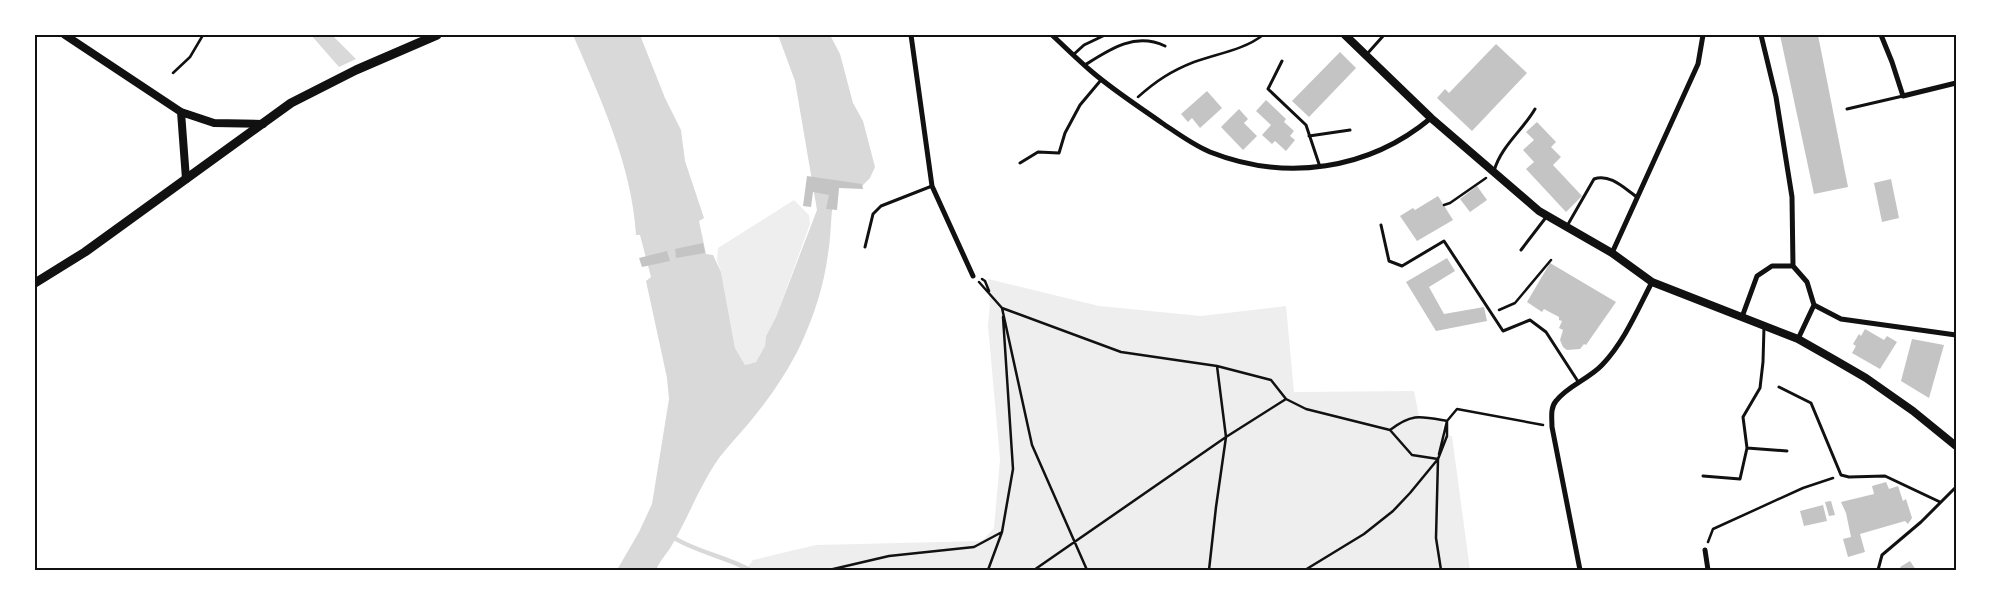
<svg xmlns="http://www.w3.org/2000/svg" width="1991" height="605" font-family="'Noto Sans',sans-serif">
	<rect width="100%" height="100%" fill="#fff"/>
	<path fill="#eee" d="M794 200 809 215 810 224 776 317 766 336 765 346 756 362 745 365 735 348 721 272 717 260 718 248Z
		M988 279 1099 306 1201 316 1286 306 1294 392 1414 391 1419 416 1443 420 1442 436H1452L1470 570H746L753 560 816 545 982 541 994 528 1000 459 988 326 990 303Z"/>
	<path fill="#d9d9d9" d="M311 35H332L356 59 339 67Z
		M573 35H640L665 98 681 130 685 161 704 218 699 221 706 254 713 255 721 272 735 348 745 365 756 362 765 346 766 336 776 317 817 210 795 81 778 35H830L840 54 853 103 863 121 875 167 870 178 860 188 836 187C830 209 832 231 828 254 824 285 814 316 801 344 787 373 769 399 749 423 739 435 728 446 719 458 700 485 689 516 672 545 667 554 660 560 656 570H617L639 532 652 504 669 399 667 378 646 281 651 277 640 235H636C632 165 600 98 573 35Z"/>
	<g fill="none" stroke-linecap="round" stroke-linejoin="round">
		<path stroke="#d9d9d9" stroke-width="4.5" d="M671 536C695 552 725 556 750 570"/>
	</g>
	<path fill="#c4c4c4" d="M1780 35H1818L1848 187 1814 194Z
		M1496 44 1527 73 1472 131 1437 98 1445 89 1449 93Z
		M1340 52 1356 68 1309 117 1292 101Z
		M1207 91 1222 108 1200 128 1192 118 1188 122 1181 114Z
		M1266 100 1286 119 1284 122 1294 131 1290 136 1295 140 1286 151 1275 141 1272 144 1262 135 1271 125 1256 111Z
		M1239 109 1248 119 1244 123 1257 136 1243 150 1221 127Z
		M1537 122 1556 142 1551 147 1561 157 1553 165 1582 196 1566 212 1526 169 1534 162 1523 150 1534 140 1526 132Z
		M807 176 862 184 863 189 839 188 837 210 826 209 829 195 813 192 811 207 803 206Z
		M1891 179 1899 218 1882 222 1874 183Z
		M1477 186 1487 200 1470 212 1460 199Z
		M1438 196 1453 220 1417 241 1400 216 1413 208 1415 210Z
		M703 243 705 253 676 258 675 249Z
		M667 251 670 261 642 267 639 258Z
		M1447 258 1455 271 1429 287 1444 314 1484 307 1487 321 1436 331 1406 282Z
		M1550 263 1616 302 1586 345 1584 344 1580 349 1567 350 1563 347 1560 340 1563 330 1559 328 1562 321 1559 320V317L1544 309 1542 312 1527 302Z
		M1865 329 1884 340 1887 336 1897 342 1880 369 1852 353 1856 346 1853 344 1859 334 1861 336Z
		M1912 339 1944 345 1929 398 1901 381Z
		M1886 482 1889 489 1898 486 1903 501 1906 499 1912 518 1908 524 1905 521 1860 534 1865 552 1848 557 1843 539 1851 537 1846 513 1841 502 1874 494 1872 486Z
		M1831 501 1835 515 1829 516 1825 502Z
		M1823 505 1827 521 1804 526 1800 511Z
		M1910 561 1916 570H1902L1900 567Z"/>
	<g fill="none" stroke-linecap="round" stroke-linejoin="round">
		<path stroke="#111" stroke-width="2.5" d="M173 73 190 57 203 35
			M1138 97C1156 81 1171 71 1194 62 1216 54 1244 50 1263 35
			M1444 205 1450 203 1486 178
			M982 279 985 281 989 291
			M979 282 1002 308 1032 445 1087 570
			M1002 308 1121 352 1217 366 1271 380 1286 399 1306 409 1390 430 1412 455 1438 459
			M1499 310 1515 303 1551 260
			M1390 430C1412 413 1420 416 1447 421L1439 454
			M1438 459 1436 538 1441 570
			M1708 542 1713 529 1803 488 1833 478
			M829 570 889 556 974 547 1002 532
			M988 570 1002 532 1013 469 1003 317
			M1034 570 1226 437 1286 399
			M1209 570 1216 507 1226 437 1217 366
			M1305 570 1364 534 1393 511 1410 493 1438 459 1447 436V421L1457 409 1543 425"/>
		<path stroke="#111" stroke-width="3" d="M1367 54 1384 35
			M1073 55 1084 45 1105 35
			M1282 61 1268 89 1306 125 1320 167
			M1085 65C1110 49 1135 32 1165 46
			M1847 109 1903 96
			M1309 136 1350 130
			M1020 163 1038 152 1059 153 1065 133 1080 105 1101 80
			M1494 171C1501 146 1523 130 1535 109
			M1381 225 1389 261 1402 266 1444 241 1503 331 1530 320 1546 332 1579 383
			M1567 226 1594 179C1610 173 1625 189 1637 197
			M865 247 873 214 881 206 932 186
			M1521 250 1547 216
			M1779 387 1811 403 1841 475 1849 477 1885 476 1940 502
			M1747 448 1787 451
			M1703 476 1740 479 1747 448 1743 417 1760 388 1763 362 1764 327
			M1878 570 1882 555 1921 522 1956 487"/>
		<path stroke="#111" stroke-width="5" d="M911 35 932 186 973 276
			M1052 35C1065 47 1078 60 1091 71 1113 90 1138 106 1162 123 1177 133 1193 145 1210 152 1286 182 1369 170 1431 118
			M1761 35 1776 97 1792 197 1793 266 1807 282 1814 305 1798 339
			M1881 35 1892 62 1903 96 1956 83
			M1612 253 1698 64 1703 35
			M1814 305 1841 319 1956 335
			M1742 317 1757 276 1772 266H1793
			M1705 550 1708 570
			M1580 570 1552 427C1552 418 1550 408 1556 401 1567 386 1589 379 1602 365 1624 342 1637 311 1652 282"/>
		<path stroke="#111" stroke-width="8" d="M65 35 181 112 214 123 263 124
			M1345 35 1431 118 1539 211 1612 253 1652 282 1798 339 1835 360 1866 378 1913 411 1956 446
			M181 112 186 179"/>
		<path stroke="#111" stroke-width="9" d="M35 283 85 252 291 103 356 70 437 35"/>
	</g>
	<rect width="1991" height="605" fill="none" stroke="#ffffff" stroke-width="72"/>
	<rect x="36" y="36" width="1919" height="533" fill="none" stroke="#111" stroke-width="2"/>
</svg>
